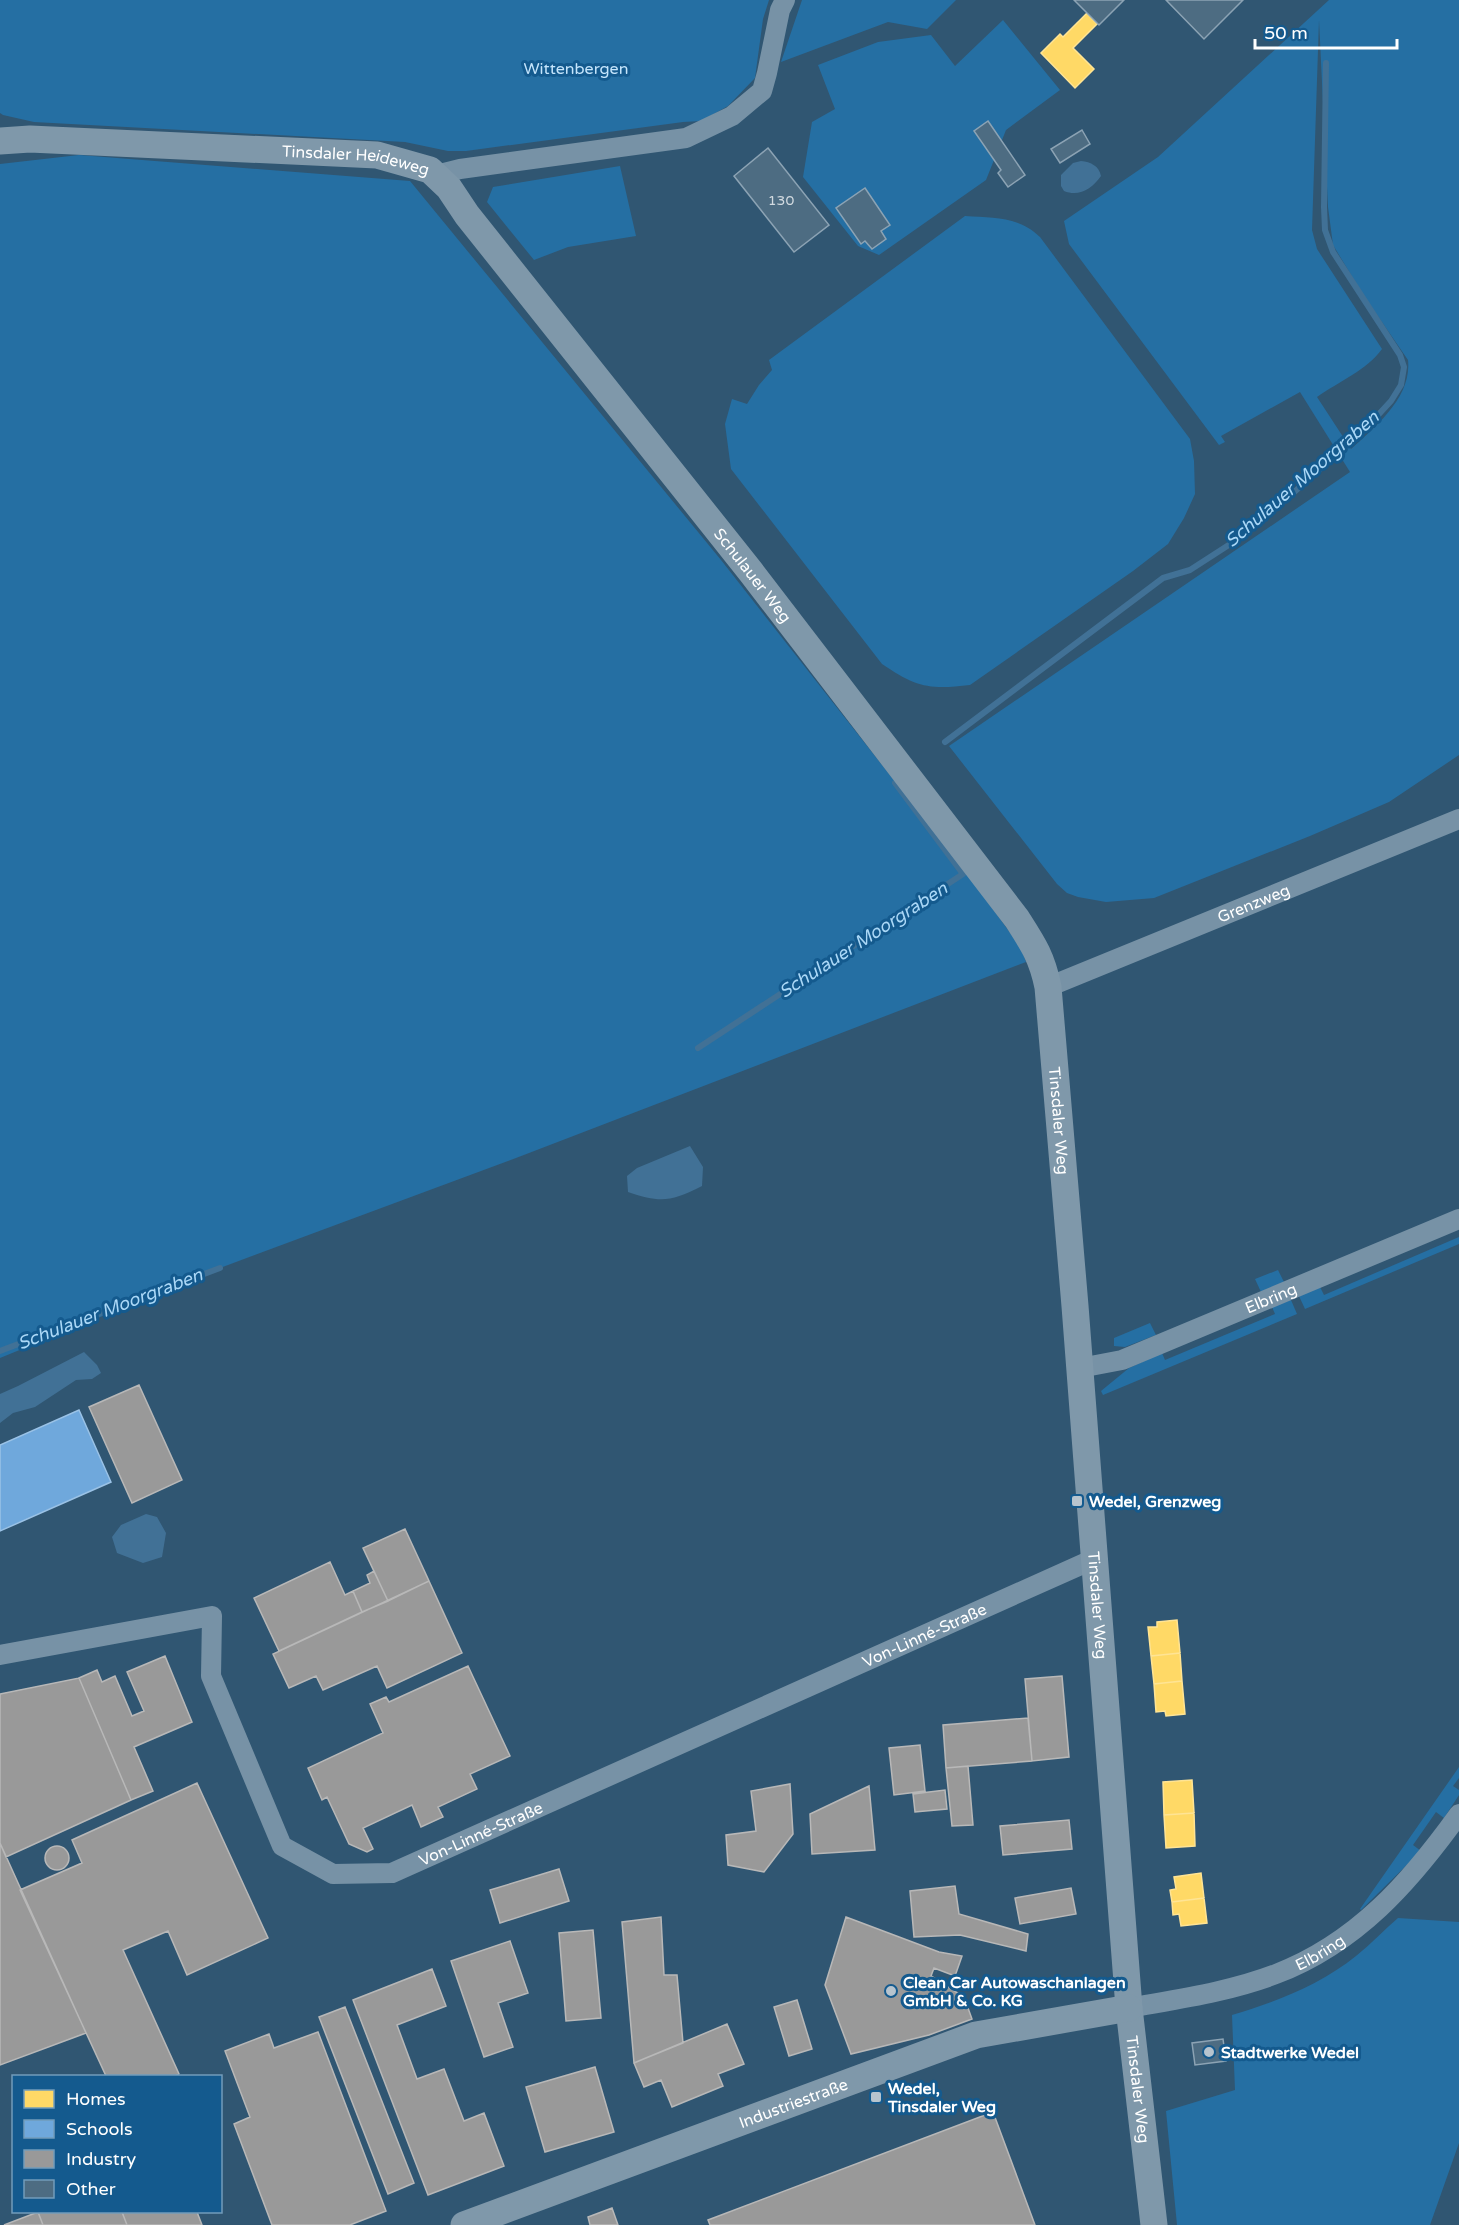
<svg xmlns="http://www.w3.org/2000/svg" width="1459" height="2225" font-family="'Varela Round',sans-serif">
	<rect width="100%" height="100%" fill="#305672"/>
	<path fill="#256fa3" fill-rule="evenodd" d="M0 0H769L763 19 755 78 728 106 701 121 683 122 466 151H448L405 142 34 122 3 115 0 113Z
		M802 0H956L927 29 888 22 781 62Z
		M1329 0H1459V755L1389 802 1310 836 1154 898 1106 902 1078 897 1067 893 1057 884 949 746 1350 472 1300 392 1221 436 1225 442 1219 445 1069 244 1064 221 1158 157ZM1319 20 1328 207 1333 245 1362 293 1408 360C1412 397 1376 426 1351 449L1317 397C1338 382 1367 370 1382 349L1317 249 1312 230Z
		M1003 20 1060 90 1006 130 986 180 879 255 858 246 803 177 812 122 835 109 818 65 878 42 931 35 955 66Z
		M79 155 410 181 721 560 963 868 1021 948 1026 962 516 1158 220 1268 0 1358V164Z
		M620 166 636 236 568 247 534 260 487 202 493 187Z
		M965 216C994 218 1018 216 1040 237L1190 439 1194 461 1195 494 1184 518 1168 544 1133 571 970 685C929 690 916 687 882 664L731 469 725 424 732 399 747 404 759 385 772 370 769 360Z
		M1459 1237V1244L1305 1309 1299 1296 1320 1287 1324 1295Z
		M1278 1270 1284 1282 1261 1292 1255 1279Z
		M1291 1300 1297 1314 1103 1395 1101 1391 1129 1368 1162 1353 1165 1360 1275 1314 1272 1307Z
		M1150 1323 1156 1335 1125 1347 1114 1346V1338Z
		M1459 1767V1778L1453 1786 1459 1790V1795L1444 1818 1436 1812 1413 1845 1421 1851 1361 1910 1360 1909Z
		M1398 1918 1459 1922V2143L1430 2225H1177L1166 2111 1235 2090 1232 2015C1276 2002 1320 1985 1356 1956 1371 1944 1384 1930 1398 1918Z"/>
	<path fill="#417196" d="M1081 161C1091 162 1099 166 1101 176 1092 189 1079 197 1064 191L1061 186V175L1073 163Z
		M690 1146 703 1167 702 1186C670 1202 661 1203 628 1192L627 1176 637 1168Z
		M84 1352 97 1365 101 1373 92 1379 76 1380 35 1407 13 1413 0 1423V1394L18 1386Z
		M146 1514 157 1517 166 1533 162 1557 143 1563 117 1553 112 1537 121 1525Z"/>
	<path fill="#ffd966" stroke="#ffe494" stroke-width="1.5" d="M1087 13 1097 24 1073 48 1094 69 1075 88 1041 53 1060 34 1063 37Z
		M1177 1620 1180 1653 1151 1656 1148 1627H1157V1622Z
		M1180 1653 1182 1681 1154 1684 1151 1656Z
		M1182 1681 1185 1714 1166 1716 1165 1711 1156 1712 1154 1684Z
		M1192 1780 1194 1813 1164 1815 1163 1782Z
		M1194 1813 1195 1846 1166 1848 1164 1815Z
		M1201 1873 1204 1898 1172 1902 1170 1890 1176 1889 1174 1877Z
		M1204 1898 1207 1923 1181 1926 1179 1914 1173 1915 1172 1902Z"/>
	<path fill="#6fa8dc" stroke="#9ac2e6" stroke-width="1.5" d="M79 1410 111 1482 0 1531V1445Z"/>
	<path fill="#999" stroke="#b8b8b8" stroke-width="1.5" d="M139 1385 182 1480 132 1503 89 1407Z
		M405 1529 429 1581 388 1601 363 1548Z
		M330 1562 345 1595 353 1591 362 1612 279 1651 254 1598Z
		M374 1571 388 1601 362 1612 353 1591 370 1583 367 1575Z
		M429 1581 462 1653 387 1688 377 1666 323 1690 316 1676 289 1688 273 1654Z
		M165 1656 192 1722 134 1747 153 1791 131 1800 79 1678 97 1670 102 1682 115 1676 132 1716 144 1711 127 1672Z
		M468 1666 510 1756 470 1774 477 1789 438 1807 443 1817 421 1827 412 1805 363 1828 373 1849 367 1852 349 1844 327 1797 322 1800 308 1768 383 1733 370 1704 386 1697 389 1702Z
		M1062 1676 1069 1757 1032 1761 1025 1679Z
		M79 1678 131 1800 6 1857 0 1843V1694Z
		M1028 1718 1032 1761 946 1768 943 1725Z
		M920 1745 925 1791 894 1795 889 1748Z
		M968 1766 973 1825 952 1826 946 1768Z
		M197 1783 268 1938 187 1975 168 1931 123 1950 179 2074 175 2076H106L20 1890 82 1863 72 1840Z
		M790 1784 793 1834 764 1872 728 1865 726 1835 756 1831 751 1791Z
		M869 1786 875 1850 812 1854 810 1814Z
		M945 1790 947 1809 915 1812 913 1794Z
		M1069 1820 1072 1849 1003 1855 1000 1826Z
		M0 1843 86 2033 0 2065Z
		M45 1858a12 12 0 1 1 24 0a12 12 0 1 1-24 0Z
		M559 1869 569 1901 500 1923 490 1890Z
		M955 1886 959 1914 1028 1934 1026 1951 960 1935 914 1937 910 1891Z
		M1071 1888 1076 1914 1020 1924 1015 1898Z
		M661 1917 664 1975H677L683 2043 634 2063 622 1922Z
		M846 1917 939 1952 962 1956 955 1976 934 1968 931 1976 964 1997 972 2019 929 2035 851 2054 825 1985Z
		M593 1930 601 2018 566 2021 559 1933Z
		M510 1941 528 1993 498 2003 513 2047 484 2057 451 1961Z
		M432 1969 446 2006 397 2025 417 2079 444 2069 464 2121 484 2113 504 2166 428 2195 353 2000Z
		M797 2000 812 2049 789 2056 774 2007Z
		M345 2007 414 2183 388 2194 319 2017Z
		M727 2024 744 2064 718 2074 723 2086 672 2107 661 2080 644 2087 634 2063Z
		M318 2032 386 2211 350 2225H272L234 2124 250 2117 225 2051 269 2034 274 2048Z
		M595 2067 614 2132 545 2152 526 2087Z
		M993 2112 1035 2225H710L708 2220Z
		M612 2208 618 2225H590L588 2217Z
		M38 2212H122L127 2225H43Z
		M38 2212 43 2225H4Z
		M122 2212H197L202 2225H127Z"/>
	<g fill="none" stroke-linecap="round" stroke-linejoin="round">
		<path stroke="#417196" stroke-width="6" d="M945 742 1163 578 1190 570 1238 539 1283 502 1367 427 1391 401 1401 385 1404 367 1400 355 1333 252 1325 230 1324 207 1326 63
			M698 1048 963 874 895 783
			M0 1351 220 1268"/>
	</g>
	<path fill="#4d6c82" stroke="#8ca3b4" stroke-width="1.5" d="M1074 0H1124L1099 25Z
		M1166 0H1243L1204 39Z
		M988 121 1025 175 1008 187 998 173 1001 170 974 131Z
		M1082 130 1090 144 1060 163 1051 149Z
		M768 148 829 225 794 252 734 176Z
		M865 188 890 225 881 231 886 239 872 249 865 241 861 244 836 208Z
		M1223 2039 1226 2061 1195 2065 1192 2043Z"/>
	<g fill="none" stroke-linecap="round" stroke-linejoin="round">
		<g stroke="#7792a6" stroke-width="20">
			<path d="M438 177 444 173 460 169 686 138 732 116 762 91 767 73 780 10 785 0"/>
			<path id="s1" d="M1048 987 1459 819"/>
			<path id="s2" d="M1080 1368 1122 1360 1459 1219"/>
			<path id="s3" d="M0 1655 212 1616 211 1676 282 1846 333 1874 392 1873 1094 1559"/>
			<path id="s4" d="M1129 2008C1178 1999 1229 1992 1276 1974 1357 1943 1410 1882 1459 1814"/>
		</g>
		<g stroke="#7f98aa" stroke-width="27">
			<path id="s5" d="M0 141 30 139 377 155 430 170 449 188 467 215 751 572 1017 919C1033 944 1042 957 1048 987L1075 1306 1129 2008 1154 2225"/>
			<path id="s6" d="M464 2225 976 2035 1129 2008"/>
		</g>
	</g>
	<g fill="#b7c4ce" stroke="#145a8e" stroke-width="2">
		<rect x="1071" y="1495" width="12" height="12" rx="3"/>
		<circle cx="891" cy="1991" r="6"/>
		<circle cx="1209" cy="2052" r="6"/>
		<rect x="870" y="2091" width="12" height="12" rx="3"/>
	</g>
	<g text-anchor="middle" stroke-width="6" stroke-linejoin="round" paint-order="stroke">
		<g font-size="14" fill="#d2dae0">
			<text x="781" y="205">130</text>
		</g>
		<g font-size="16" fill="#c5e5fc" stroke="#145a8e">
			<text x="576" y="74">Wittenbergen</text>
		</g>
		<g font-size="16" fill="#fff" stroke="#145a8e">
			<text dy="6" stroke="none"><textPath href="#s5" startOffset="357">Tinsdaler Heideweg</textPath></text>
			<text dy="6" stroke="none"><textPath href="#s5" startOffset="951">Schulauer Weg</textPath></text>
			<text dy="6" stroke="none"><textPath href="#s1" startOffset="222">Grenzweg</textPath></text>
			<text dy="6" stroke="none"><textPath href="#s5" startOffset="1594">Tinsdaler Weg</textPath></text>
			<text dy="6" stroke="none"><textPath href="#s2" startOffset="204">Elbring</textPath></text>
			<text dy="6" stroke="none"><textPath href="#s5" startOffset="2080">Tinsdaler Weg</textPath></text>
			<text dy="6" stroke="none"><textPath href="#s3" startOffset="1160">Von-Linné-Straße</textPath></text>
			<text dy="6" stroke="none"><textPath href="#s3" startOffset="674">Von-Linné-Straße</textPath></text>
			<text dy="6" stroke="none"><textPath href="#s4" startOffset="200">Elbring</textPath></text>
			<text dy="6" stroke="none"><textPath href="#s5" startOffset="2566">Tinsdaler Weg</textPath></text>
			<text dy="6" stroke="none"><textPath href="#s6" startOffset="351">Industriestraße</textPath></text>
		</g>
		<g font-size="16" font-weight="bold" fill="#fff" stroke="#145a8e" text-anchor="start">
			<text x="1089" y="1507">Wedel, Grenzweg</text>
			<text x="903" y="1988">Clean Car Autowaschanlagen<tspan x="903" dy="18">GmbH &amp; Co. KG</tspan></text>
			<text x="1221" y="2058">Stadtwerke Wedel</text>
			<text x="888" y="2094">Wedel,<tspan x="888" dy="18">Tinsdaler Weg</tspan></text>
		</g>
		<g font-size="18" font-style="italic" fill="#abd8f7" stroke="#145a8e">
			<text transform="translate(1302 479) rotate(-41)" y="6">Schulauer Moorgraben</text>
			<text transform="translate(863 940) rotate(-33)" y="6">Schulauer Moorgraben</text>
			<text transform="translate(110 1309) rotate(-21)" y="6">Schulauer Moorgraben</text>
		</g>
	</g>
	<rect x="12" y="2075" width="210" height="138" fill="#145a8e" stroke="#729cbb" stroke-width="1.5"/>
	<rect x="24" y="2090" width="30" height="18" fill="#ffd966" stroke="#729cbb" stroke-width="1.5"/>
	<text x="66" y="2105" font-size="18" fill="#ffffff">Homes</text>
	<rect x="24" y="2120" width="30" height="18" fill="#6fa8dc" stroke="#729cbb" stroke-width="1.5"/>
	<text x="66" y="2135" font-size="18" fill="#ffffff">Schools</text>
	<rect x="24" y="2150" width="30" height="18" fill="#999999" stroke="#729cbb" stroke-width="1.5"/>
	<text x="66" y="2165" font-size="18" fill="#ffffff">Industry</text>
	<rect x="24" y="2180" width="30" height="18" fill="#4d6c82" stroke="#729cbb" stroke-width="1.5"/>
	<text x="66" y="2195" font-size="18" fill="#ffffff">Other</text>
	<path d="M1255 39v9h142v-9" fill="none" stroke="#ffffff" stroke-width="3"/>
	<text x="1264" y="39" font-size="18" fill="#ffffff" stroke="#145a8e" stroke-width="4.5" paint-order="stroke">50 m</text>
</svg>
